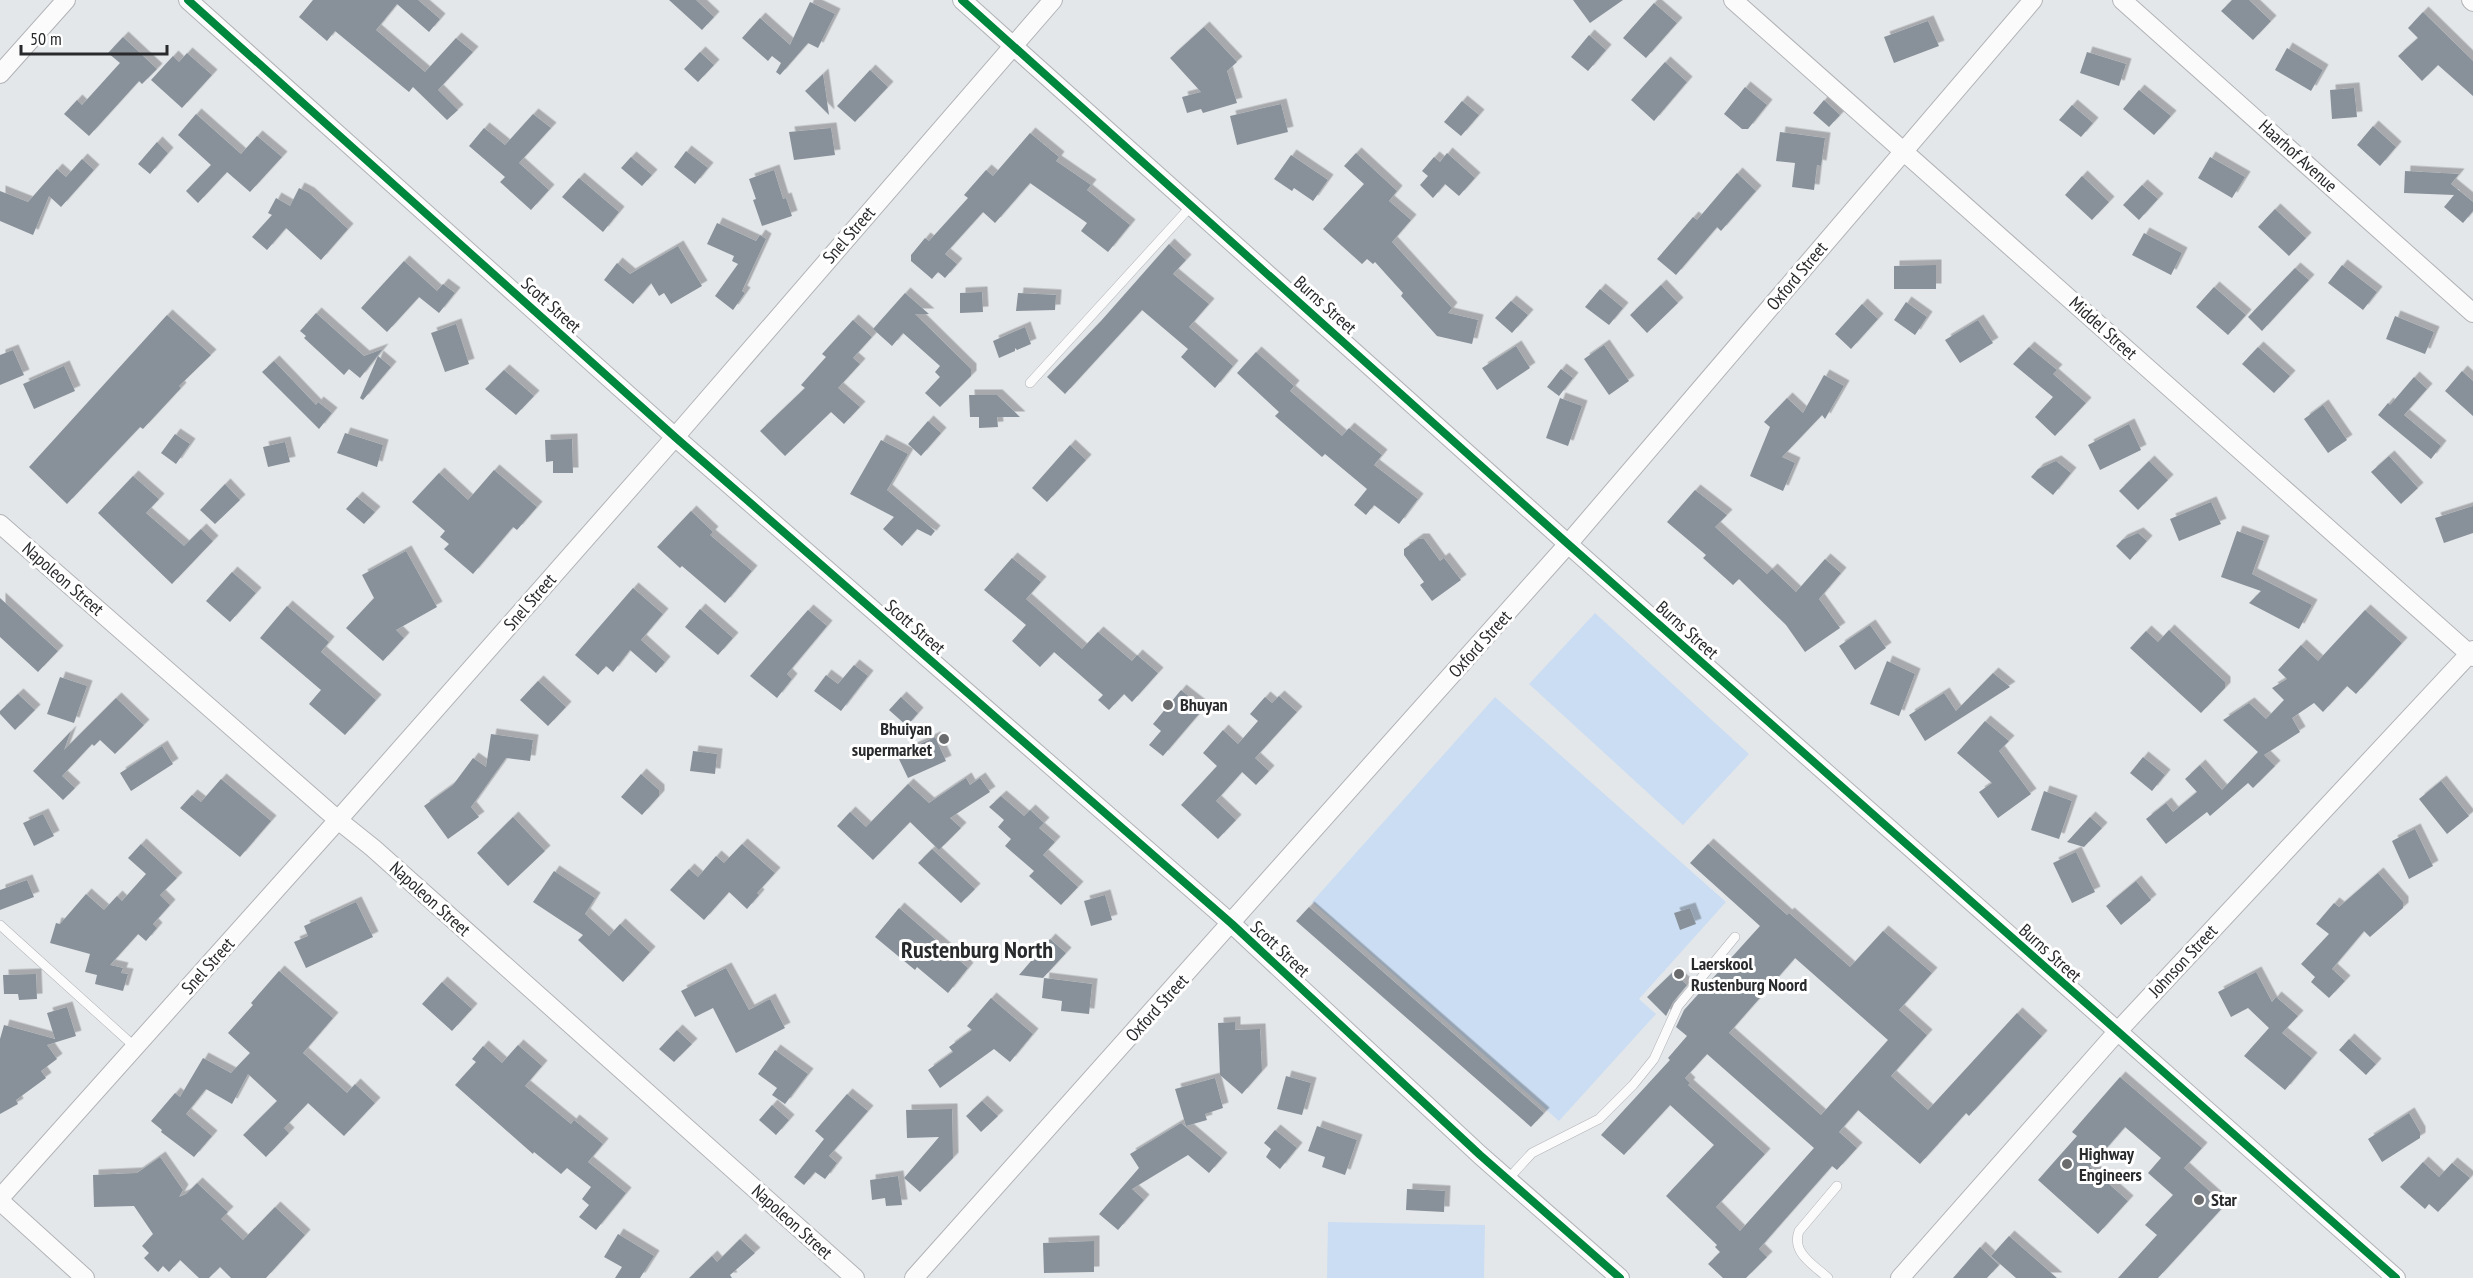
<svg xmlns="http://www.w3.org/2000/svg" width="2473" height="1278" font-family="'PT Sans Narrow',sans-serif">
	<defs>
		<filter id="shadow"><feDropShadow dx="5.5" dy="-5.5" stdDeviation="0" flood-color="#0004"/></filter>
	</defs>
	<rect width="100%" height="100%" fill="#e4e7ea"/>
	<path fill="#cbddf2" d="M1595 613 1749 754 1683 825 1529 684Z
		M1495 697 1726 902 1639 999 1656 1014 1559 1121 1312 902Z
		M1328 1222 1485 1225 1484 1278H1327Z"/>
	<path fill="#88919a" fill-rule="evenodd" filter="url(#shadow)" d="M313 0H418L440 19 429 32 397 4 376 30 425 72 456 38 473 52 438 90 458 110 447 120 413 87 409 92 335 31 327 41 299 17Z
		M669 0H696L714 17 702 30Z
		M1573 0H1623L1590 23Z
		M2232 0H2249L2271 21 2253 40 2221 11Z
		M810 2 835 14 818 48 808 43 780 75 776 72 781 63 772 56 768 61 742 38 760 18 790 45Z
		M1654 3 1677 23 1646 58 1623 38Z
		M2423 12 2473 61V96L2438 65 2422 81 2398 56 2418 38 2408 28Z
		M1928 21 1939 46 1894 63 1884 37Z
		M1204 27 1237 62 1227 71 1237 103 1203 113 1201 109 1187 113 1182 97 1201 92 1170 58Z
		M1589 35 1606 50 1588 71 1571 57Z
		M123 37 157 69 142 84 139 81 89 136 64 114 77 100 82 105 120 63 108 53Z
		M2287 48 2323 70 2311 91 2275 70Z
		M700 52 714 65 698 82 684 69Z
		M2087 52 2126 64 2119 86 2080 73Z
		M187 53 212 75 182 108 151 80 173 56 179 62Z
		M1665 62 1687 82 1654 121 1631 100Z
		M870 70 888 87 855 122 837 106Z
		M823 74 829 115 805 91Z
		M1745 87 1767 105 1748 129H1742L1724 114Z
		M2354 88 2357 117 2332 119 2330 90Z
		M2139 90 2171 116 2154 135 2123 109Z
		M1824 100 1840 115 1829 127 1813 113Z
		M1462 101 1479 115 1461 136 1444 122Z
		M1281 104 1288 132 1237 145 1230 116Z
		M2072 105 2093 123 2081 137 2059 120Z
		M196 114 241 154 257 136 282 157 250 192 227 172 198 203 186 191 211 165 178 135Z
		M533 114 551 128 519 163 549 190 531 210 500 182 505 177 469 146 484 128 505 145Z
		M2373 126 2396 147 2380 166 2357 145Z
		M831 128 835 155 794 160 789 132Z
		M1780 132 1825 138 1821 166 1817 165 1814 190 1792 187 1795 163 1776 161Z
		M1030 133 1059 157 1056 161 1091 185 1087 190 1130 225 1108 252 1081 231 1087 223 1030 183 995 223 983 212 945 254 957 264 945 278 938 272 932 279 911 261V255L925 238 929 241 968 198 964 195 986 170 993 176Z
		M157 142 168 153 150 174 138 164Z
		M686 151 708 168 695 184 674 167Z
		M1356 153 1397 191 1389 201 1411 220 1392 242 1452 308 1448 313 1478 320 1472 344 1437 336 1401 296 1403 293 1375 262 1373 264 1367 259 1362 264 1323 229 1364 184 1344 166Z
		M1447 153 1475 178 1459 196 1445 184 1433 198 1420 185 1428 176 1422 171 1434 157 1440 162Z
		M1291 155 1328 180 1313 201 1294 188 1292 191 1274 179Z
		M631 157 652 175 642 186 621 168Z
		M2210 157 2245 177 2232 198 2198 178Z
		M82 159 94 170 61 207 49 196 33 235 0 221V191L28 202 57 169 66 177Z
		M774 170 783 199 786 198 792 216 762 226 753 200 756 199 749 179Z
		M2405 171 2459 174 2451 184 2473 202V211L2463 223 2444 207 2454 195 2404 193Z
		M1737 173 1756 191 1721 231 1717 227 1676 275 1657 259 1693 217 1697 220Z
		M2082 176 2109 202 2092 220 2065 195Z
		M579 178 619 212 603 232 562 197Z
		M2142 185 2158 199 2139 220 2123 205Z
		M299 188 309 193 348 229 321 260 286 228 267 250 252 237 272 215 268 213 276 198 290 206Z
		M2275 209 2306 238 2289 256 2258 227Z
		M717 223 756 241 760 235 766 239 742 291 745 293 733 310 715 296 738 264 732 261 734 256 707 244Z
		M2144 233 2182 253 2171 275 2132 255Z
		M1169 244 1186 260 1173 274 1209 304 1189 327 1233 366 1215 388 1181 357 1188 349 1142 310 1065 394 1047 377 1101 321Z
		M678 246 702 286 671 304 664 293 659 296 651 283 633 304 604 280 617 263 630 274Z
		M404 261 437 291 443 284 455 293 439 313 419 297 387 332 361 308Z
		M1936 265V289H1894V266Z
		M2342 265 2377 292 2363 310 2328 283Z
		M2295 268 2309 280 2262 331 2248 317Z
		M1661 285 1678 303 1647 333 1630 315Z
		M2214 287 2246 315 2228 335 2196 307Z
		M1600 289 1623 308 1609 325 1585 307Z
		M982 292 983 312 960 313V293Z
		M905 293 929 314H915L971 369V376L940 407 925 393 940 377 935 372 940 366 903 333 892 346 873 329Z
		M1018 293 1056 295 1055 310 1016 311Z
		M1511 301 1528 315 1512 333 1495 318Z
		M1906 302 1927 317 1915 335 1894 320Z
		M1862 304 1878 319 1851 349 1835 334Z
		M316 313 364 356 383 349 360 378 349 369 344 375 304 338 306 336 300 331Z
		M167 315 211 355 179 386 181 388 143 429 140 427 67 504 29 467Z
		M2395 316 2434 332 2425 354 2386 339Z
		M853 320 872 337 853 358 860 364 838 388 860 407 844 424 831 412 785 456 760 431 805 388 801 385 826 357 822 354Z
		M1978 320 1993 343 1960 363 1945 340Z
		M456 324 469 364 445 372 431 333Z
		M1025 327 1031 344 1017 350 1015 348V351L999 358 993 341Z
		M1604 345 1629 381 1609 395 1584 359Z
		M1516 346 1530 368 1497 390 1482 368Z
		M2029 347 2057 370 2053 374 2086 403 2055 436 2035 417 2053 397 2013 364Z
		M2258 347 2290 376 2274 393 2242 364Z
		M13 350 24 375 0 385V355Z
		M1256 352 1294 386 1290 391 1342 436 1349 428 1382 455 1374 465 1418 499 1399 524 1374 505 1366 515 1354 505 1367 489 1325 454 1322 457 1275 416 1279 412 1237 373Z
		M378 356 391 367 363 400 360 398Z
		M274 361 316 405 318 402 332 413 319 429 262 372Z
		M64 366 75 391 34 409 23 384Z
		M1561 369 1573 378 1559 396 1547 387Z
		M504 370 534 396 516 415 485 389Z
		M2462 371 2473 381V416L2445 391Z
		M1824 375 1844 386 1825 419 1822 415 1782 457 1795 463 1783 491 1750 476 1770 427 1764 422 1787 398 1803 413Z
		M2414 377 2427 389 2404 415 2441 446 2431 459 2378 415 2388 403 2390 405Z
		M969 395H997L1020 417H997L998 427 979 428V417H970Z
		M1560 398 1582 406 1568 446 1546 438Z
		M2323 405 2347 440 2328 453 2304 419Z
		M928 421 941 433 921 456 908 444Z
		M2129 424 2141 450 2100 470 2088 445Z
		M345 433 383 445 377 467 337 453Z
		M175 434 190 444 176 464 161 453Z
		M572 439 573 473H553V461L546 462 545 440Z
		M881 440 908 454 887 490 935 531 931 536 917 529 902 546 883 529 894 517 850 494Z
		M285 442 290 462 268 467 263 447Z
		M1070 445 1086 460 1047 502 1032 488Z
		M2389 456 2418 488 2401 504 2371 472Z
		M2056 461 2071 473 2053 495 2031 477 2038 469Z
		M2149 461 2168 480 2138 510 2119 491Z
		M494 470 537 507 517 530 513 527 473 574 444 549 449 544 440 537 445 531 412 502 439 473 468 500Z
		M133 476 159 499 146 513 184 546 201 529 213 541 172 584 98 513Z
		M225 484 240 500 215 524 200 510Z
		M1695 490 1727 515 1715 527 1767 574 1772 569 1796 592 1825 559 1841 573 1819 599 1840 628 1805 652 1786 625 1739 579 1733 585 1703 558 1706 555 1667 522Z
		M357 497 375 512 364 524 346 509Z
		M2211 502 2221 524 2179 541 2170 519Z
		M2473 506V533L2444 543 2435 518Z
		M691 511 713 532 710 535 752 571 725 603 682 566 680 568 657 547Z
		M2237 531 2264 541 2252 574 2312 605 2299 629 2249 603 2261 591 2221 577Z
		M2138 533 2147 541 2130 560 2116 546 2122 540Z
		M1418 539H1424L1440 561 1444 558 1461 580 1432 601 1420 585 1424 582 1404 555V549Z
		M406 551 437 607 396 630 404 638 383 661 346 628 374 598 362 575Z
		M1012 558 1041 582 1026 599 1082 649 1098 632 1132 661 1137 655 1158 673 1132 702 1124 694 1109 710 1098 700 1103 695 1054 652 1040 667 1012 641 1026 625 984 590Z
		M232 572 256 593 230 622 206 601Z
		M633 588 663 614 641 640 665 662 656 673 630 650 613 672 606 666 598 675 575 655Z
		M0 598 58 651 38 672 0 637Z
		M287 606 329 642 321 652 376 700 345 735 309 704 321 690 260 638Z
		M700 609 733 638 718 655 685 627Z
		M808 610 827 626 787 674 792 679 777 698 750 676Z
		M2365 610 2402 643 2356 694 2347 686 2323 712 2314 703 2292 718 2300 732 2264 755 2275 766 2253 788 2248 783 2210 816 2207 812 2166 844 2146 819 2166 803 2173 812 2197 792 2185 779 2200 765 2222 790 2258 752 2223 720 2249 703 2266 719 2284 700 2272 688 2287 679 2278 670 2301 645 2318 661Z
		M1870 625 1886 648 1855 670 1839 646Z
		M2169 630 2225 682V688L2201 713 2130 648 2146 631 2158 642Z
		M1887 661 1915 674 1899 716 1870 704Z
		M854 665 868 676 841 711 814 691 826 675 838 684Z
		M1993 673 2010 687 1925 741 1909 715 1944 693 1956 711Z
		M60 677 87 686 74 723 47 714Z
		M538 681 566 707 548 726 520 700Z
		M1181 690 1204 708 1163 756 1149 745 1161 731 1153 724Z
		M18 694 35 710 15 730 0 714V711Z
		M1279 696 1297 712 1255 758 1269 771 1256 785 1242 772 1216 801 1236 820 1218 839 1181 805 1217 766 1203 753 1223 730 1238 744 1258 721 1250 714 1265 697 1272 703Z
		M901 697 918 713 907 726 889 710Z
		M116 698 144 725 115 754 100 740 94 746 92 744 62 776 75 788 63 800 33 771 71 731 64 750Z
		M1985 721 2009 741 1999 751 2031 794 1998 818 1979 792 1992 783 1957 753Z
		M491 734 533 740 530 761 506 758 471 807 479 817 448 839 424 806 453 785 473 758 486 767Z
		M935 737 946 761 908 778 897 755Z
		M162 746 173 764 131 791 120 773Z
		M693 751 717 754 715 774 690 771Z
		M2143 757 2165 775 2152 791 2130 773Z
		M641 774 659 790V796L642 815 621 797Z
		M966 778 970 785 980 778 990 792 950 818 961 828 939 850 910 822 873 860 837 826 850 812 866 827 908 784 929 803Z
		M221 779 271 821 240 857 180 808 192 795 201 802Z
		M2441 781 2469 816 2447 834 2419 799Z
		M2044 791 2072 801 2059 839 2031 830Z
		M1001 796 1024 816 1030 810 1044 823 1039 828 1055 842 1043 855 1078 887 1061 905 1029 876 1034 871 1005 846 1011 839 998 827 1004 820 989 807Z
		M43 814 54 836 34 846 23 823Z
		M513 817 545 851 508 886 477 853Z
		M2090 817 2102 828 2084 847 2067 842Z
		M2415 829 2433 866 2409 879 2392 841Z
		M141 844 177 878 160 895 170 905 153 924 157 928 146 941 138 934 110 965 123 968 121 973 128 974 123 991 95 984 97 975 85 972 90 954 50 943 56 923 60 924 86 894 104 910 117 896 122 901 146 874 128 858Z
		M742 844 775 873 757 893 759 895 747 909 729 892 704 920 670 890 689 869 698 877 716 856 724 863Z
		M1708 844 1787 915 1789 913 1850 967 1883 931 1932 973 1899 1010 1927 1035 1891 1076 1928 1110 2017 1013 2042 1036 1969 1116 1966 1113 1920 1164 1858 1110 1839 1132 1857 1148 1837 1170 1832 1166 1759 1249 1767 1257 1746 1278H1723L1708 1264 1720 1252 1715 1247 1717 1245 1666 1196 1714 1145 1670 1105 1624 1155 1601 1135 1670 1060 1668 1058 1687 1036 1676 1027 1684 1010 1760 926 1690 863ZM1795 958 1888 1040 1821 1115 1729 1033ZM1707 1054 1814 1148 1740 1231 1716 1207 1765 1154 1688 1085 1690 1083 1685 1078Z
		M932 849 975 889 961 903 918 863Z
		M2076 852 2095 892 2072 903 2053 863Z
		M554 871 595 898 585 914 609 936 620 924 650 952 623 982 578 940 583 935 533 902Z
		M2378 873 2403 902V908L2370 937 2364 931 2332 969 2345 981 2329 998 2311 982 2315 977 2301 964 2329 934 2316 924 2334 903 2339 907Z
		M27 880 34 897 0 910V890Z
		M2136 881 2151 900 2121 925 2106 906Z
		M1105 895 1112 920 1091 926 1084 901Z
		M356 902 373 937 306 968 294 942 308 936 304 926Z
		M1309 907 1544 1113 1531 1127 1296 921Z
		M899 908 968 968 948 993 917 967 915 970 875 937Z
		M1690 908 1696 924 1680 930 1674 913Z
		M1050 939 1066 953 1043 978 1019 975Z
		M726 968 749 1010 770 999 785 1028 736 1053 713 1008 695 1017 681 991Z
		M279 971 333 1018 303 1053 347 1093 355 1084 375 1103 344 1136 308 1103 284 1128 289 1133 266 1157 243 1135 277 1101 248 1074 232 1104 206 1089 186 1114 212 1136 194 1157 161 1132 162 1130 151 1121 175 1093 180 1097 203 1058 231 1073 250 1053 228 1033 253 1005 251 1003Z
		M1673 972 1687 985 1673 1002 1666 1016 1647 997Z
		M2256 972 2272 1002 2276 997 2298 1016 2282 1033 2312 1058 2285 1090 2244 1056 2269 1028 2248 1008 2231 1017 2218 992Z
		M36 974 37 999 19 1000 18 994H4L3 975Z
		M1044 978 1092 984 1089 1014 1061 1011 1062 1001 1042 998Z
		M442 982 472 1009 452 1031 422 1004Z
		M991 998 1033 1034 1010 1062 994 1049 940 1088 928 1070 953 1052 949 1047 972 1030 967 1026Z
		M67 1007 76 1036 47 1045 57 1059 41 1071 46 1078 16 1100 18 1104 0 1114V1039L4 1025 55 1039 47 1013Z
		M1235 1022V1030L1260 1029 1262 1071 1242 1094 1220 1075 1218 1023Z
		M677 1030 692 1044 674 1062 659 1049Z
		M2349 1039 2376 1064 2366 1075 2339 1050Z
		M518 1045 542 1066 525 1086 571 1124 574 1120 603 1144 588 1162 626 1193 596 1230 579 1217 589 1205 582 1199 591 1187 567 1168 561 1174 534 1152 533 1154 455 1085 476 1062 472 1059 483 1046 502 1063Z
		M775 1050 808 1074 785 1104 772 1095 777 1088 758 1074Z
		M1286 1076 1311 1083 1302 1115 1277 1109Z
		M2120 1077 2202 1148 2184 1168 2225 1205 2158 1278H2118L2157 1235 2145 1225 2173 1195 2148 1173 2161 1158 2125 1127 2090 1167 2128 1201 2098 1234 2038 1180 2077 1136 2072 1132Z
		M1215 1078 1223 1108 1205 1114 1207 1120 1186 1126 1175 1089Z
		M847 1094 868 1111 829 1156 837 1163 825 1179 815 1172 804 1185 794 1177 824 1139 815 1131Z
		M982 1101 998 1116 981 1132 966 1116Z
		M772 1105 789 1120 776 1135 759 1120Z
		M952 1109 953 1158 920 1192 904 1178 939 1137 907 1138 906 1110Z
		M2409 1113 2420 1132V1138L2382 1162 2368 1139Z
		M1181 1123 1222 1158 1209 1173 1188 1155 1132 1189 1144 1200 1118 1230 1099 1214 1139 1168 1130 1154Z
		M1317 1126 1357 1140 1345 1175 1322 1167 1325 1157 1308 1151Z
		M1275 1130 1297 1148 1280 1169 1266 1157 1271 1149 1264 1143Z
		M160 1157 183 1190 179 1197 186 1194 197 1183 228 1212 221 1219 243 1240 275 1207 305 1235 266 1278H231L220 1267 209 1278H199L180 1260 169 1272 163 1266 158 1272 144 1258 149 1253 142 1246 153 1234 134 1206 94 1207 93 1175 137 1173Z
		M2423 1162 2439 1177 2452 1163 2470 1178 2438 1212 2429 1204 2425 1209 2400 1187Z
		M898 1176 902 1205 886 1206 885 1198 872 1200 870 1180Z
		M1407 1189 1445 1191 1444 1212 1406 1210Z
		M618 1234 654 1256 640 1278H615L622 1267 604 1257Z
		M2009 1236 2057 1278H2016L1991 1256Z
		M740 1239 755 1253 730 1275 732 1278H689L712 1256 717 1262Z
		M1094 1241V1272L1044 1273 1043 1243Z
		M1980 1247 1999 1265 1987 1278H1953Z"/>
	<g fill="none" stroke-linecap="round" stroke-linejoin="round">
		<g stroke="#b1b3b6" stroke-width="10">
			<path id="service" d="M1030 383 1192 205
				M0 925 135 1047
				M1508 1179 1532 1153 1599 1119 1633 1085 1654 1059 1678 1006 1735 937
				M1828 1278C1814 1265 1791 1253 1799 1231L1837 1186"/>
		</g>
		<g stroke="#b1b3b6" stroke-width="20">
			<path id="minor" d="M188 0 675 437 1232 924 1480 1155 1620 1278
				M962 0 1568 544 2396 1278
				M1733 0 2473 657
				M2122 0 2473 313
				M2471 0 2473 2
				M0 74 66 0
				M0 524 338 820 373 848 855 1278
				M0 1198 338 820 675 437 1053 0
				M0 1201 85 1278
				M914 1278 1568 544 2033 0
				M1900 1278 2117 1032 2473 650"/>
		</g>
		<use href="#service" stroke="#fbfbfc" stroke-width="9"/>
		<use href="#minor" stroke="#fbfbfc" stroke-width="18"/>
		<g stroke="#fff" stroke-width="11">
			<path id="cycleway" d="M188 0 675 437 1232 924 1480 1155 1620 1278
				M962 0 1568 544 2396 1278"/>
		</g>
		<use href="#cycleway" stroke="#00873e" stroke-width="8"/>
	</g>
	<g fill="#6a6c6e" stroke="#fff" stroke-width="2">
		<circle cx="1168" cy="705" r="6"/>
		<circle cx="944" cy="739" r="6"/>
		<circle cx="1679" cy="974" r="6"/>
		<circle cx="2067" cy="1164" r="6"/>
		<circle cx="2199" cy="1200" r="6"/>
	</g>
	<g text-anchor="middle" stroke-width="6" stroke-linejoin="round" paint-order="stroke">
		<g font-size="18" fill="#282a2c" stroke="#fff">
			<text transform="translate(2298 156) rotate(42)" y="6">Haarhof Avenue</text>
			<text transform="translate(849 235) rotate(-49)" y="6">Snel Street</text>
			<text transform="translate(1797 276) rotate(-50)" y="6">Oxford Street</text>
			<text transform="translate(551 305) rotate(42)" y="6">Scott Street</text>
			<text transform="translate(1325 305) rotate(42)" y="6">Burns Street</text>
			<text transform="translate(2103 328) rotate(42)" y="6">Middel Street</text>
			<text transform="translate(63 579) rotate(41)" y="6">Napoleon Street</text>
			<text transform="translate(530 602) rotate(-49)" y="6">Snel Street</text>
			<text transform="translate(915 627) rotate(41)" y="6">Scott Street</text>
			<text transform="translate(1687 630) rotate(42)" y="6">Burns Street</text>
			<text transform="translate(1480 644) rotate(-48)" y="6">Oxford Street</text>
			<text transform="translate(430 899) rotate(42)" y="6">Napoleon Street</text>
			<text transform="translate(1280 949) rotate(43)" y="6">Scott Street</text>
			<text transform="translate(2050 953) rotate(42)" y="6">Burns Street</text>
			<text transform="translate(2183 961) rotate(-47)" y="6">Johnson Street</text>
			<text transform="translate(208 966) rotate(-48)" y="6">Snel Street</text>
			<text transform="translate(1157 1008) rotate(-48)" y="6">Oxford Street</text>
			<text transform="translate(792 1222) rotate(42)" y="6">Napoleon Street</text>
		</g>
		<g font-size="18" font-weight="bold" fill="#282a2c" stroke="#fff" text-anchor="start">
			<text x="1180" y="711">Bhuyan</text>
			<text x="932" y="735" text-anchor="end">Bhuiyan<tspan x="932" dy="21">supermarket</tspan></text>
			<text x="1691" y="970">Laerskool<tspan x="1691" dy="21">Rustenburg Noord</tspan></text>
			<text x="2079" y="1160">Highway<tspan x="2079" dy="21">Engineers</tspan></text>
			<text x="2211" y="1206">Star</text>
		</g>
		<g font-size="24" font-weight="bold" fill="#282a2c" stroke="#fff">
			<text x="977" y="958">Rustenburg North</text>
		</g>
	</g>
	<path d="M21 45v9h146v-9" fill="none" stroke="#282a2c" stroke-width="3"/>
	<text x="30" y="45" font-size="18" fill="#282a2c" stroke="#ffffff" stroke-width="4.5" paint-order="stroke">50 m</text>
</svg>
